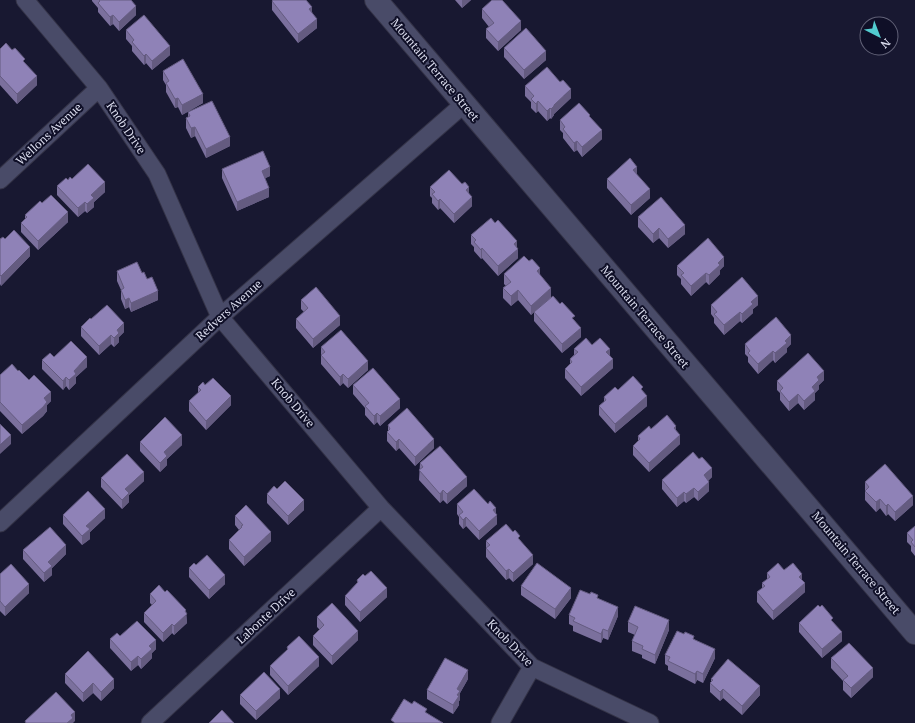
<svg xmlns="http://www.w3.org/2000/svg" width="915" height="723" font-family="'PT Serif',serif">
	<rect width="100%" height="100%" fill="#181831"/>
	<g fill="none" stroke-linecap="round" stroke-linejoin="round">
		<g stroke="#343347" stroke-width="19">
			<path id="minor" d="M25 0 99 88 157 174 220 317 381 508 532 667 650 723
				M0 180 99 88
				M0 523 220 317 464 104
				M150 723 381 508
				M500 723 532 667"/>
		</g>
		<g stroke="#343347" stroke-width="24">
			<path id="tertiary" d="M376 0 915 633"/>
		</g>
		<use href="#minor" stroke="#494b68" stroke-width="17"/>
		<use href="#tertiary" stroke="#494b68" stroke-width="22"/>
	</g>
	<path fill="#7b709d" d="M92 0H131L136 15 119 31 113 24 110 26 98 12V8L92 1Z
		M455 0H471L462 8Z
		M272 1 312 12 317 28 298 43 272 10Z
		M482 9 521 30 498 51 486 38V29L489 27 482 18Z
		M126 30 170 55 152 70 146 63 144 65 132 51V46L126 39Z
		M504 48 546 60 524 79 504 57Z
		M0 49 25 64 37 85 17 104 0 85Z
		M163 71 203 103 182 115 178 107 175 108 166 92V85L163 80Z
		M525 86 571 98 554 114V115L551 119 550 118 547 121 538 111 536 113 531 108V102L525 96Z
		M188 112 230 146 206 158 195 136 191 138 186 128V118L188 117Z
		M590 117 602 139 582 157 577 150 574 152 563 138V133L560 130V120Z
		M222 169 270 176 265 178 269 197 237 211 222 178Z
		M637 175 650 198 631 215 607 188V179Z
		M72 179 105 192 94 202V207L87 213 85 211 78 217 57 195V186L68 180Z
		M430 187 469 194 472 206 454 223 440 208 438 210 432 203V198L430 196Z
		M42 203 68 222 38 250 21 232V223L25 220V215Z
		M638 217 685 234 668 248 659 238 653 243 638 227Z
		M471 235 517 247 518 258 498 276 482 258 481 259 474 251V247L471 244Z
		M0 239H5L30 256 1 286 0 284Z
		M677 266H724L720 270V274L709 285 706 282 691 296 681 284V279L677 275Z
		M117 271 142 273 147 279 158 300 131 312 129 307 125 309 121 299V290L117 281Z
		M504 274 540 275 551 297 575 321 581 337 562 353 534 321V312L531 315 518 300 511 306 503 298V288L506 286 504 284Z
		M301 300 340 325 313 348 296 328V319L304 312 301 309Z
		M711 305H758L753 309V313L742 323 740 321 724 335 714 323V318L711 314Z
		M91 319 124 332 119 337V342L114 347 111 344 99 355 81 336V327Z
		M745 344H791L787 348V352L775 363 773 360 758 374 748 362V357L745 354Z
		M592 345 610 355 613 368 581 396 565 378V369L570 364V359L574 355V349Z
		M321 347 368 370 348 388 343 383 340 386 321 364Z
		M42 360 87 367 76 377V383L69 390 66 386 63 390 42 369Z
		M18 371 29 380 51 401 47 405V411L43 416 22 434 0 411V375Z
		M824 380 819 385V389L815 393V400L804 410 798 403 789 411 780 400V393L777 390V381Z
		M205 385 231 405 206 430 189 411V401L198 393V387Z
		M353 385 400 408 380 426 377 422 374 425 365 415V408L353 394Z
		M618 390 643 392 647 406 615 433 599 415V406L604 402V397Z
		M388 425 434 448 415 466 399 448 396 451 387 441V432L388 431Z
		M651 429 676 432 680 444 649 472 633 455V446L638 441V436Z
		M140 442 182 445 167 459V465L160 472 140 451Z
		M420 463 467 486 447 504 443 500 440 503 419 480Z
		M712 477 708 481 709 491 698 501 694 497 686 503 684 501 677 507 662 489V480Z
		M101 478 144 481 129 495V502L122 509 101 487Z
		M865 482 913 505 895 521 888 514 886 516 880 508 876 512 865 500Z
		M277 489 304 510 288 525 267 503V494Z
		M457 504 496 513 497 524 479 540 466 526 463 529 459 524V517L457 514Z
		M63 515 105 518 90 532V539L82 545 63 524Z
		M235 516 271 541 244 566 229 549V540L239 530 235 525Z
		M915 526V556L911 551V546L907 542V533Z
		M520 540 533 564 513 582 509 578 506 580 486 557V541Z
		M23 550 66 554 52 568V575L44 582 23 559Z
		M196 565 225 584 209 599 189 577V568Z
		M784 570 802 580 805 592 773 620 757 602V592L762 588V583L767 580V573Z
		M0 574 29 593 5 616 0 611Z
		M365 576 387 597 360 622 345 605V596L357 584V580Z
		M521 586 571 598 555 619 521 595Z
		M150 594 186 613 187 623 174 635 172 633 163 642 144 622V613L152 605 150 603Z
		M598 598 618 616 608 640 603 638 601 643 573 631V626L569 624V615Z
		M317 617 358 640 332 665 313 645V636L320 630 317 627Z
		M628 622 669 630 655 664 642 658V655L632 651V641L635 635 628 632Z
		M833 622 842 641 822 658 799 632V623Z
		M120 636 156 649 152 653V658L141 669 138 665 131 671 110 648V639Z
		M694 639 715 658 703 683 697 680 695 684 668 670V666L665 664V655Z
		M287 647 319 666 288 695 270 675V666L287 650Z
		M831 658 873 677 851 698 843 690V681L831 668Z
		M65 674 114 688 101 701 93 693 83 702 65 683Z
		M468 679 460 693V700L459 701V705L453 714 427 699V690Z
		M711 679 760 695 742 715 723 698 720 701 710 692V683L711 682Z
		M240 695 280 698 256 720 240 704Z"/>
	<path fill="#645b80" d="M462 0H471L462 8Z
		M136 6V15L119 31V22Z
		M312 7V16L309 9Z
		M113 15V24L110 26V17Z
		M317 19V28L298 43V34Z
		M521 21V30L498 51V42Z
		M170 46V55L152 70V61Z
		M546 51V60L524 79V70Z
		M146 54V63L144 65V56Z
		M37 76V85L17 104V94Z
		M571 89V98L554 114V115L551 119V109L554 105Z
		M203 94V103L182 115V105Z
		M178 98V107L175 108V99Z
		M538 101V111L536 113V104Z
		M550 108V118L547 121V111Z
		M195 127V136L191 138V128Z
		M602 130V139L582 157V147Z
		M230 137V146L206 158V149Z
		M577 141V150L574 152V143Z
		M270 167V176L262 180V171Z
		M637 167V176L633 170Z
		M105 182V192L94 202V207L87 213V204L91 195Z
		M469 187V196L466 190Z
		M269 188V197L237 211V202Z
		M650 189V198L631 215V205Z
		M472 197V206L454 223V214Z
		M440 199V208L438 210V201Z
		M85 202V211L78 217V208Z
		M68 212V222L38 250V241Z
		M685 225V234L668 248V239Z
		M659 228V238L653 243V234Z
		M517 241V250L518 249V258L498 276V266L514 244Z
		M30 247V256L1 286V276Z
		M482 248V258L481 259V250Z
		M724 257V266L720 270V274L709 285V275L718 263Z
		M540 268V278L537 271Z
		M706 273V282L691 296V286Z
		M551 288V297L531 315V306Z
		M518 290V300L511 306V296Z
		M158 291V300L131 312V303Z
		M758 296V305L753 309V313L742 323V314L751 302Z
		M129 298V307L125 309V300Z
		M740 312V321L724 335V325Z
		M340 316V325L313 348V339Z
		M124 323V332L119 337V342L114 347V338L117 330Z
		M581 328V337L562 353V344Z
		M111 335V344L99 355V346Z
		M791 335V344L787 348V352L775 363V353L785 341Z
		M610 349V358L606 352Z
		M773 351V360L758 374V364Z
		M87 357V367L76 377V383L69 390V380L74 371Z
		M613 359V368L581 396V387Z
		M368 361V370L348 388V379Z
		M824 371V380L819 385V389L815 393V400L804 410V401L817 377Z
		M343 374V383L340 386V377Z
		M66 377V386L63 390V381Z
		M51 392V401L47 405V411L43 416 22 434V425L44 398Z
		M798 394V403L789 411V402Z
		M231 396V405L206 430V421Z
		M647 396V406L615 433V424Z
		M400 399V408L380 426V416Z
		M377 413V422L374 425V416Z
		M676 426V435L674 428Z
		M11 435V444L0 454V445Z
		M182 435V445L167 459V465L160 472V463L164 452Z
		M680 435V444L649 472V463Z
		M399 439V448L396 451V442Z
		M434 439V448L415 466V457Z
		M712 468V477L704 484V475Z
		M144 472V481L129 495V502L122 509V500L125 489Z
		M467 477V486L447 504V494Z
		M709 482V491L698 501V492Z
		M694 488V497L686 503V494Z
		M443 490V500L440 503V494Z
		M684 492V501L677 507V498Z
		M913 496V505L895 521V512Z
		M880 499V508L876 512V502Z
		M304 500V510L288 525V516Z
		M888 504V514L886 516V506Z
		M496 508V517L497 515V524L479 540V531L493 510Z
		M105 509V518L90 532V539L82 545V536L86 526Z
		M466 517V526L463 529V520Z
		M271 532V541L244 566V557Z
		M66 545V554L52 568V575L44 582V573L48 562Z
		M533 555V564L513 582V573Z
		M509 569V578L506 580V571Z
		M802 574V583L799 577Z
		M225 575V584L209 599V590Z
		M805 583V592L773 620V611Z
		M29 584V593L5 616V607Z
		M387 588V597L360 622V612Z
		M571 588V598L555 619V609Z
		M618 607V616L608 640V631Z
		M186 610 187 623 174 635V626Z
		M669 620V630L655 664V655Z
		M172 624V633L163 642V633Z
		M603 629V638L601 643V634Z
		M358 631V640L332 665V656Z
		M842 632V641L822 658V649Z
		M156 640V649L152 653V658L141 669V659L149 646Z
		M715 649V658L703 683V674Z
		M138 656V665L131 671V662Z
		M319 657V666L288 695V686Z
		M873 668V677L851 698V688Z
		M468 670V679L460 693V700L459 701V705L453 714V705L457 689Z
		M697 671V680L695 684V674Z
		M114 679V688L101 701V692Z
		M93 683V693L83 702V693Z
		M760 686V695L742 715V706Z
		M280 689V698L256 720V711Z
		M723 689V698L720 701V692Z
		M75 712V721L73 723H67L71 715Z"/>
	<path fill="#8f82b7" stroke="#645b80" d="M99 0H131L136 6 119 22 113 15 110 17 98 3 100 1Z
		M273 0H306L312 7 309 9 317 19 298 34 272 1Z
		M492 0H502L521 21 498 42 486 29 494 23 482 9Z
		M144 15 170 46 152 61 146 54 144 56 132 42 134 40 126 30Z
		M526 28 546 51 524 70 504 48Z
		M6 43 12 50 15 48 25 59 23 61 37 76 17 94 0 76V49Z
		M183 59 203 94 182 105 178 98 175 99 166 83 169 81 163 71Z
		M547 67 560 82 563 80 571 89 554 105V106L551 109 550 108 547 111 538 101 536 104 531 99 534 96 525 86Z
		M212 101 230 137 206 149 195 127 191 128 186 118 190 116 188 112Z
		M579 103 590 115 589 116 602 130 582 147 577 141 574 143 563 129 565 127 560 120Z
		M263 151 270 167 262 171 269 188 237 202 222 169Z
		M630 158 637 167 633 170 650 189 631 205 607 179Z
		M88 164 105 182 91 195 94 198 87 204 85 202 78 208 57 186 66 178 68 180 70 177 72 179Z
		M449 170 462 184 465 182 469 187 466 190 472 197 454 214 440 199 438 201 432 194 435 192 430 187Z
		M51 195 68 212 38 241 21 223 27 217 25 215 40 201 42 203Z
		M661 197 685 225 668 239 659 228 653 234 638 217Z
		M491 218 495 223 498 220 517 241 514 244 518 249 498 266 482 248 481 250 474 242 476 240 471 235Z
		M14 230 30 247 1 276 0 275V239L3 237 5 239Z
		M708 238 724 257 718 263 720 265 709 275 706 273 691 286 681 275 684 273 677 266Z
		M524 256 529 261 532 259 540 268 537 271 551 288 531 306 518 290 511 296 503 288 511 282 504 274Z
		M137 262 142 273 144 272 147 279 152 277 158 291 131 303 129 298 125 300 121 290 124 288 117 271Z
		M742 277 758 296 751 302 753 304 742 314 740 312 724 325 714 314 717 312 711 305Z
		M316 287 340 316 313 339 296 319 308 308 301 300Z
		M553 296 560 304 562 302 575 316 572 318 581 328 562 344 534 312Z
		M107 305 124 323 117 330 119 333 114 338 111 335 99 346 81 327 90 318 91 319Z
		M776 317 791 335 785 341 787 343 775 353 773 351 758 364 748 353 750 351 745 344Z
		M341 330 368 361 348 379 343 374 340 377 321 355 325 352 321 347Z
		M586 338 592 345 600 338 610 349 606 352 613 359 581 387 565 369 572 362 570 359 578 352 574 349Z
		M71 341 87 357 74 371 76 374 69 380 66 377 63 381 42 360 50 353 54 357Z
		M808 353 824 371 817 377 819 380 812 387 815 391 804 401 798 394 789 402 780 391 783 388 777 381Z
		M12 364 18 371 19 370 29 380 34 375 51 392 44 398 47 402 43 407 22 425 0 402V375Z
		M373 368 400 399 380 416 377 413 374 416 365 406 369 403 353 385Z
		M633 376 643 387 641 389 647 396 615 424 599 406 606 400 604 397 615 387 618 390Z
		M213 378 231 396 206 421 189 401 201 390 198 387 203 382 205 385Z
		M407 408 434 439 415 457 399 439 396 442 387 432 390 429 388 425Z
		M667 415 676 426 674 428 680 435 649 463 633 446 640 439 638 436 649 426 651 429Z
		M165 417 182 435 164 452 167 456 160 463 140 442Z
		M0 424 11 435 0 445Z
		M440 446 467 477 447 494 443 490 440 494 419 470 423 467 420 463Z
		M693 452 699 459 702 457 712 468 704 475 709 482 698 492 694 488 686 494 684 492 677 498 662 480Z
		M127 454 144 472 125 489 129 493 122 500 101 478Z
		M885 464 913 496 895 512 888 504 886 506 880 499 876 502 865 491 869 487 865 482Z
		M285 481 304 500 288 516 267 494 274 486 277 489Z
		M474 489 488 504 490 501 496 508 493 510 497 515 479 531 466 517 463 520 459 515 463 512 457 504Z
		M88 491 105 509 86 526 90 529 82 536 63 515Z
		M246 505 271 532 244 557 229 540 242 527 241 526 243 525 235 516Z
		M506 524 513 532 515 530 520 536 518 538 533 555 513 573 509 569 506 571 486 548 490 545 486 541Z
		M915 526V547L911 542 913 540 907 533Z
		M50 527 66 545 48 562 52 566 44 573 23 550Z
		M207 555 225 575 209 590 189 568 194 563 196 565Z
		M537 563 571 588 555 609 521 586Z
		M778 563 784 570 793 563 802 574 799 577 805 583 773 611 757 592 765 586 762 583 770 577 767 573Z
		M11 564 29 584 5 607 0 601V574Z
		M371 571 387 588 360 612 345 596 358 582 357 580 363 574 365 576Z
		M159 585 165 592 167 590 186 610 185 611 187 614 174 626 172 624 163 633 144 613 156 601 150 594Z
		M580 590 590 594 591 592 598 595 597 598 618 607 608 631 603 629 601 634 573 621 575 618 569 615Z
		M332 603 358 631 332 656 313 636 324 625 317 617Z
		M818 605 820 607 822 605 833 618 831 620 842 632 822 649 799 623Z
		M635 606 669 620 655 655 642 649 643 646 632 641 638 627 628 622Z
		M137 621 156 640 149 646 152 649 141 659 138 656 131 662 110 639 117 633 120 636Z
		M677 631 684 634 685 632 694 636 693 639 715 649 703 674 697 671 695 674 668 661 670 657 665 655Z
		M299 636 319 657 288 686 270 666 288 649 287 647Z
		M849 643 873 668 851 688 843 680 848 676 831 658Z
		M88 651 114 679 101 692 93 683 83 693 65 674Z
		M445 658 468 670 457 689 460 691 457 695 459 696 453 705 427 690Z
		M728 659 760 686 742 706 723 689 720 692 710 683 713 680 711 679Z
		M264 672 280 689 256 711 240 695Z
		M56 692 75 712 71 715 73 718 67 723H26L25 721Z
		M404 699 412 704 414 701 427 709 425 712 443 723H395L391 720Z
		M222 710 234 723H209Z"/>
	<g text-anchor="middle" stroke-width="4" stroke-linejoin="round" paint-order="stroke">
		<g font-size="12" fill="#dbddee" stroke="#0f0f27">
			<text transform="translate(435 70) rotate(50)" y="4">Mountain Terrace Street</text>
			<text transform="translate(126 128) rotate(56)" y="4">Knob Drive</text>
			<text transform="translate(49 134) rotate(-43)" y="4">Wellons Avenue</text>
			<text transform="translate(229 310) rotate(-42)" y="4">Redvers Avenue</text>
			<text transform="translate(645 317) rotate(50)" y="4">Mountain Terrace Street</text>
			<text transform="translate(293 403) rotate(50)" y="4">Knob Drive</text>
			<text transform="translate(856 563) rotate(50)" y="4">Mountain Terrace Street</text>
			<text transform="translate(266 616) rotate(-43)" y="4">Labonte Drive</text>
			<text transform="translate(510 643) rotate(46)" y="4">Knob Drive</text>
		</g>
	</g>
	<g transform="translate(879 36) rotate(138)"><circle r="19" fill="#0f0f27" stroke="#616177"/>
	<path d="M0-3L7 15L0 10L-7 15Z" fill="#52ccd0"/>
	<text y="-6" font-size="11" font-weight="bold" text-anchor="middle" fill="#dbddee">N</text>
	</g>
</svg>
